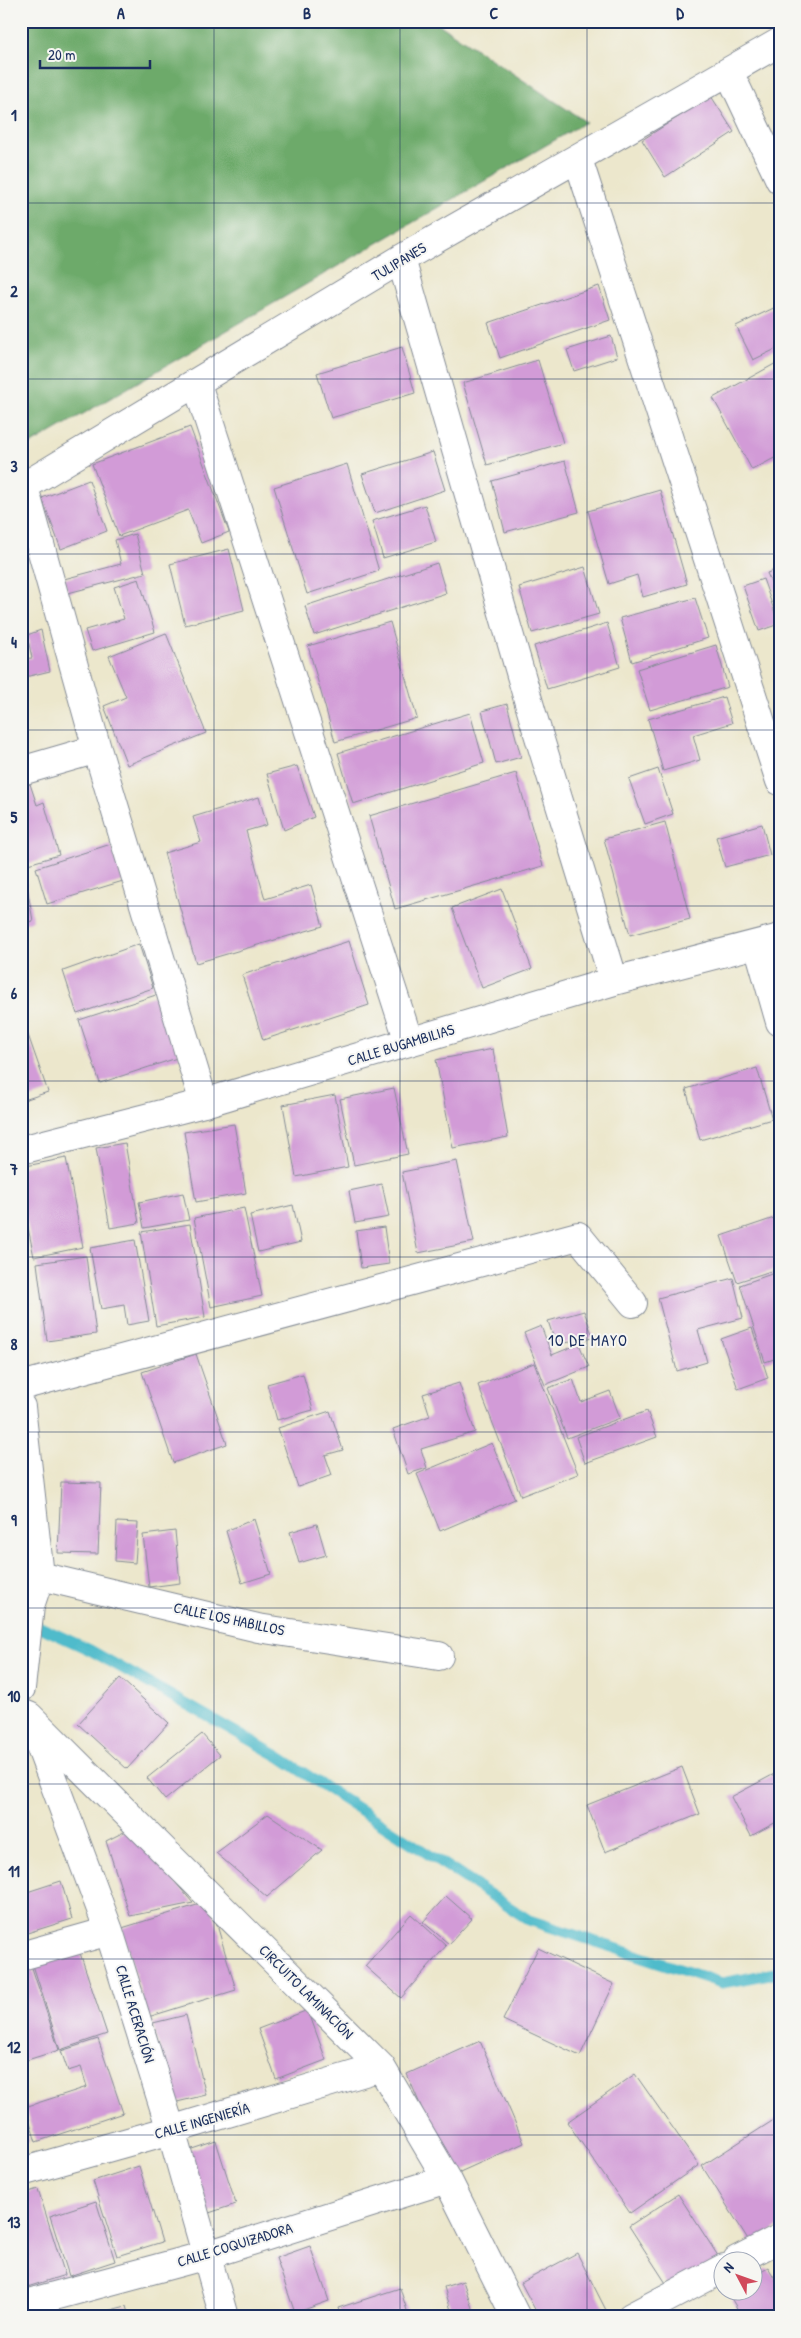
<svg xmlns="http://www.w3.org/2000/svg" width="801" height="2338" font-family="'Patrick Hand',sans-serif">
	<rect width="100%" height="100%" fill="#f6f6f2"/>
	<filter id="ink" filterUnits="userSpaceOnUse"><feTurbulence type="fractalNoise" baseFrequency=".02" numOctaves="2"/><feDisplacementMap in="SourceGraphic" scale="10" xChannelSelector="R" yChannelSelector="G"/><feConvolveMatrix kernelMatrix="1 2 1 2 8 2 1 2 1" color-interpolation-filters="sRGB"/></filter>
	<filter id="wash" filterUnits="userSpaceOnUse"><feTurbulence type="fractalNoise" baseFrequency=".0096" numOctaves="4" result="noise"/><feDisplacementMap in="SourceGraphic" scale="20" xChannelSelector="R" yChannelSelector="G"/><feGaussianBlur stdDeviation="1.12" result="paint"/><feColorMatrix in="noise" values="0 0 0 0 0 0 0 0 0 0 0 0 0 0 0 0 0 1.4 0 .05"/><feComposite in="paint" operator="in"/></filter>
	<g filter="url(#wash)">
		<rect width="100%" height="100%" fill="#ece7cc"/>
		<path fill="#6daa6b" stroke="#446c64" d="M21 21H434L586 122 21 450Z"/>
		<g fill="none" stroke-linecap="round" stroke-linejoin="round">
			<path stroke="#50bbcb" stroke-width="11" d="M27 1621 90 1650 278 1756 529 1920 722 1983 780 1972"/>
		</g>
		<g id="blocks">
			<path fill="#d29bd7" d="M711 96 734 132 665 177 642 140Z
				M599 286 610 320 500 358 488 323Z
				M780 305V347L753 360 736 326Z
				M611 336 617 357 574 371 567 350Z
				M402 347 415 393 331 418 317 373Z
				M538 360 563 443 487 465 463 383Z
				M780 361V455L752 470 713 398Z
				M190 427 229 532 201 543 188 510 119 536 92 464Z
				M433 452 445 490 375 513 362 474Z
				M565 461 579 512 505 532 492 481Z
				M347 464 379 571 307 594 274 487Z
				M89 480 107 531 61 549 42 498Z
				M660 490 687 584 643 597 637 575 609 584 588 511Z
				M425 505 436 542 383 558 372 521Z
				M135 534 145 573 68 593 64 579 121 564 115 540Z
				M229 549 244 610 185 625 170 564Z
				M437 563 446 593 314 635 305 606Z
				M585 567 599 614 532 633 519 587Z
				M780 568V603L767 573Z
				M139 579 155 632 92 651 85 630 124 619 114 587Z
				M763 579 779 624 759 631 743 586Z
				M695 598 708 638 632 662 620 618Z
				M390 622 417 718 335 742 308 646Z
				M607 623 620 667 547 689 534 646Z
				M41 630 50 671 21 678V659L32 658 27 635Z
				M166 633 206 733 127 765 104 706 126 697 109 656Z
				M21 637 25 655 21 656Z
				M716 645 728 687 650 710 637 669Z
				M724 697 732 723 693 735 700 760 663 771 648 719Z
				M507 704 521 757 496 764 482 711Z
				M470 713 484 763 353 804 338 753Z
				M297 766 314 817 284 830 267 774Z
				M658 769 673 814 645 824 629 779Z
				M516 773 543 866 395 909 369 816Z
				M30 784 37 805 44 802 59 855 21 866V787Z
				M259 797 267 825 246 831 265 899 311 885 323 926 196 963 164 853 201 842 193 817Z
				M665 822 690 919 630 935 604 839Z
				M762 824 770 855 725 867 716 837Z
				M111 844 123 881 47 904 36 868Z
				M25 875 33 921 21 924V876Z
				M502 889 532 969 482 988 452 908Z
				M349 941 369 1005 263 1040 242 975Z
				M139 944 153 988 77 1014 63 971Z
				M159 994 180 1057 100 1083 79 1020Z
				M21 1015 48 1092 21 1101Z
				M493 1049 508 1137 453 1148 436 1060Z
				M757 1068 772 1119 700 1140 686 1089Z
				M394 1088 408 1154 354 1165 340 1099Z
				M335 1095 348 1167 296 1177 283 1105Z
				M234 1124 246 1193 196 1202 184 1132Z
				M125 1143 139 1223 110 1228 96 1148Z
				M66 1158 83 1247 34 1257 21 1193V1167Z
				M457 1161 474 1242 418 1253 402 1172Z
				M382 1184 389 1217 355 1223 349 1191Z
				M183 1193 189 1220 144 1228 139 1202Z
				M293 1205 301 1242 258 1252 250 1215Z
				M244 1208 262 1296 211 1307 194 1218Z
				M780 1216V1268L737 1282 721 1236Z
				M190 1224 205 1317 156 1326 141 1232Z
				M384 1227 389 1264 361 1268 356 1231Z
				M135 1240 149 1321 127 1325 124 1305 101 1309 90 1248Z
				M86 1256 96 1334 47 1341 37 1263Z
				M780 1271V1357L765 1362 740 1285Z
				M733 1278 743 1318 698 1330 707 1362 677 1371 658 1298Z
				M584 1311 593 1337 556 1345 548 1321Z
				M541 1326 552 1355 579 1344 589 1367 545 1385 524 1333Z
				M752 1328 768 1378 738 1389 721 1339Z
				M196 1354 227 1444 173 1463 142 1372Z
				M534 1363 578 1474 521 1496 478 1385Z
				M303 1374 313 1410 277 1420 267 1384Z
				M573 1379 581 1402 610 1391 620 1418 567 1438 548 1388Z
				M459 1383 475 1432 421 1449 427 1468 408 1474 393 1429 430 1416 423 1394Z
				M330 1411 343 1450 325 1455 332 1475 298 1487 278 1428Z
				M647 1411 657 1437 585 1463 576 1437Z
				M492 1443 515 1499 440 1531 417 1474Z
				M61 1482 101 1483 98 1554 58 1553Z
				M254 1519 271 1574 242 1583 226 1531Z
				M117 1522 138 1523 135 1563 115 1561Z
				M317 1524 326 1555 299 1563 290 1532Z
				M175 1531 180 1583 149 1587 143 1535Z
				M120 1678 169 1723 127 1769 78 1724Z
				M202 1734 220 1755 165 1800 147 1778Z
				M682 1767 700 1814 605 1852 587 1805Z
				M780 1771V1820L751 1836 731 1797Z
				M268 1814 322 1850 267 1897 216 1853Z
				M130 1829 193 1903 130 1916 106 1841Z
				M61 1881 72 1919 21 1935V1894Z
				M446 1896 472 1919 449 1944 423 1922Z
				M210 1901 236 1990 148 2017 122 1928Z
				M411 1914 446 1946 401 1998 365 1966Z
				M78 1947 107 2034 60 2050 32 1962Z
				M538 1948 614 1984 580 2056 503 2020Z
				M31 1965 59 2050 21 2062V1968Z
				M308 2010 326 2060 276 2079 258 2029Z
				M186 2015 206 2095 173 2103 153 2023Z
				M98 2039 123 2113 36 2142 25 2107 87 2087 81 2067 68 2071 61 2051Z
				M480 2041 524 2143 451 2176 407 2074Z
				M635 2074 699 2165 630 2213 567 2122Z
				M780 2116V2226L751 2244 702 2166Z
				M21 2118 29 2141 21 2144Z
				M216 2141 236 2204 206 2214 186 2151Z
				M139 2166 162 2242 117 2256 93 2181Z
				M38 2189 65 2275 21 2289V2194Z
				M678 2194 722 2262 673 2294 629 2226Z
				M96 2201 115 2261 69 2276 50 2216Z
				M310 2246 329 2301 295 2313 276 2258Z
				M577 2253 607 2312 597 2317H539L521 2283Z
				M768 2267 780 2287V2317H742L727 2291 754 2290V2275Z
				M463 2281 475 2317H453L444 2287Z
				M400 2288 409 2317H341L338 2308Z
				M126 2306 129 2317H88V2316Z"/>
		</g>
	</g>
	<g filter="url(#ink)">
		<use href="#blocks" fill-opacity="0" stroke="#848b95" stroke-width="1"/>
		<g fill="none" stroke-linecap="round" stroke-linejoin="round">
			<g stroke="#848b95" stroke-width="30">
				<path id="street" d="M729 72 780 180
					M578 159 780 781
					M401 259 533 717 614 981
					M197 384 409 1042
					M24 487 97 749 204 1103
					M21 488 401 259 780 42
					M21 771 97 749
					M758 945 780 1022
					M21 1150 204 1103 614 981 780 938
					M21 1386 578 1236 633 1303
					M21 1407 40 1576 30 1606 21 1688
					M21 1568 40 1576 258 1628 439 1656
					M21 1713 29 1716 381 2067 447 2179 516 2317
					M32 1724 109 1931 171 2130 224 2317
					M21 1956 109 1931
					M21 2172 171 2130 381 2067
					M737 2260 780 2238
					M21 2305 207 2255 447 2179
					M631 2317 724 2268"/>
			</g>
			<use href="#street" stroke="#fff" stroke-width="28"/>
		</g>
	</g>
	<path fill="none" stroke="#1b2f5e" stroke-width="1" stroke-opacity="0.55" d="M214 21V2317M400 21V2317M587 21V2317M21 203H780M21 379H780M21 554H780M21 730H780M21 906H780M21 1081H780M21 1257H780M21 1432H780M21 1608H780M21 1784H780M21 1959H780M21 2135H780"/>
	<g text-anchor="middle" stroke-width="4" stroke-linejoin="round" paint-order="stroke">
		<g font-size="15" fill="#1b2f5e" stroke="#f6f6f2">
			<text transform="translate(399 262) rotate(-31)" y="5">TULIPANES</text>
			<text transform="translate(401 1045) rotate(-17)" y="5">CALLE BUGAMBILIAS</text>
			<text transform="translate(229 1619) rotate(12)" y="5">CALLE LOS HABILLOS</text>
			<text transform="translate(306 1992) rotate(45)" y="5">CIRCUITO LAMINACIÓN</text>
			<text transform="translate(135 2014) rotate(73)" y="5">CALLE ACERACIÓN</text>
			<text transform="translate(202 2121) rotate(-16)" y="5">CALLE INGENIERÍA</text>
			<text transform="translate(235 2245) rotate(-17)" y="5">CALLE COQUIZADORA</text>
		</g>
		<g font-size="16" letter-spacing="1" fill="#1b2f5e" stroke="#f6f6f2">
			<text x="588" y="1346">1O DE MAYO</text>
		</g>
	</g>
	<rect width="801" height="2338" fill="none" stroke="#f6f6f2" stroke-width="55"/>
	<g transform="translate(738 2276) rotate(311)"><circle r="24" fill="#f6f6f2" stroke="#9ea6b7"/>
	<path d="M0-4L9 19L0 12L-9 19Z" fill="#d1495b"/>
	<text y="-8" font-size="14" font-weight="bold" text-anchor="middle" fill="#1b2f5e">N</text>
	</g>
	<path d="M40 60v8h110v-8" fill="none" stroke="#1b2f5e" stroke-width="2.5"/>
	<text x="48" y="60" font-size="15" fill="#1b2f5e" stroke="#f6f6f2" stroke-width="4" paint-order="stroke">20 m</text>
	<rect x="28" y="28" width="746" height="2282" fill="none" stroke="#1b2f5e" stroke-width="2"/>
	<g font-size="16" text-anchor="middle" font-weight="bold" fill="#1b2f5e">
		<text x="121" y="19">A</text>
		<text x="307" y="19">B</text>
		<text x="494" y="19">C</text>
		<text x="680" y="19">D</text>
		<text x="14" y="121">1</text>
		<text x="14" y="297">2</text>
		<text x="14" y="472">3</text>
		<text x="14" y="648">4</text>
		<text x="14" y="823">5</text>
		<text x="14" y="999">6</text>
		<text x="14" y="1175">7</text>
		<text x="14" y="1350">8</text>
		<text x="14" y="1526">9</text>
		<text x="14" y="1702">10</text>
		<text x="14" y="1877">11</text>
		<text x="14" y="2053">12</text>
		<text x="14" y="2228">13</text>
	</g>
</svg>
